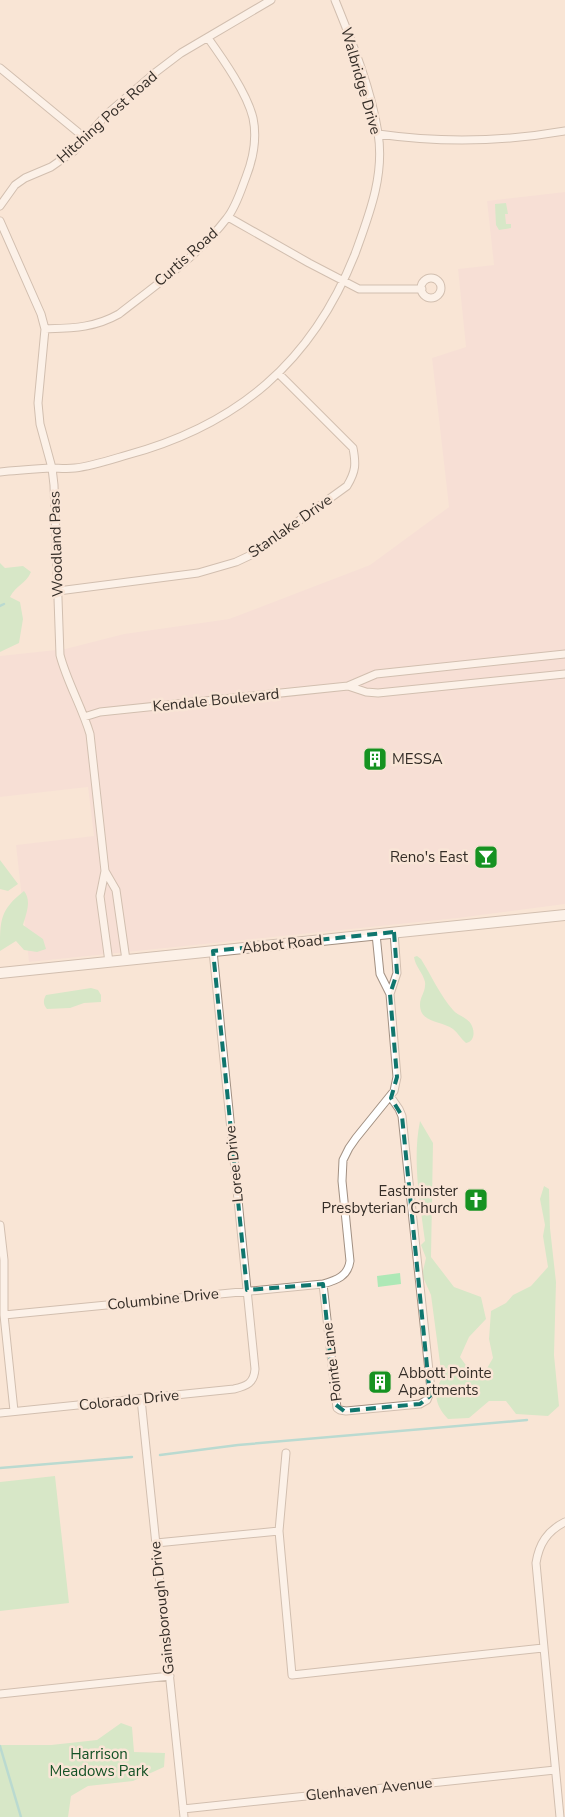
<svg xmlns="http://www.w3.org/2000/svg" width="565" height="1817" font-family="'Nunito Sans',sans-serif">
	<rect width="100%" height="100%" fill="#f9e5d6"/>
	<path fill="#f3d8d6" d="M565 192V904L458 918 29 962 16 845 94 836 88 787 0 797V656L65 649 124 634 229 619 370 565 449 507 432 358 466 347 458 269 494 265 487 201Z"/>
	<path fill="#aee8b6" d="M506 203 508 214H505L506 224H511V228L499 230 496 225 495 204Z
		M0 563 5 568 23 566 31 572C26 584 16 585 10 597L20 602 23 619 19 643 0 652Z
		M0 860 18 884 8 891 0 889Z
		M24 891C32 901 26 914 23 925L43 939 46 949 37 952 24 950 16 941 0 951C0 919 0 910 24 891Z
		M417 956 421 959C431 975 440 995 453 1010 457 1015 468 1018 471 1024 475 1031 475 1041 466 1043 461 1039 458 1033 453 1029 442 1021 420 1023 420 1005 420 996 426 992 425 982 423 973 415 966 414 957Z
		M91 988 98 990 101 995V1002L84 1003 70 1008 47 1009C43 1005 43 1000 46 995Z
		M420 1121 433 1143 431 1257 454 1287 481 1297 486 1319 469 1337 460 1357 468 1368 486 1370 493 1358 489 1339 491 1311 506 1303 513 1295 531 1286 548 1267 543 1236 545 1225 540 1199 544 1186 549 1189 550 1228 556 1282 554 1355 559 1406 548 1416 516 1414 506 1401H489L469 1418 448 1419C436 1406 432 1394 442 1378L431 1295 422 1275 426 1258 421 1245 425 1241C420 1202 412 1160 420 1121Z
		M400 1273 401 1284 378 1287 377 1276Z
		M55 1476 69 1603 0 1611V1482Z
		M121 1723 132 1727 134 1752 165 1753 164 1767 133 1781 88 1786 71 1796 68 1817H0V1745H51L97 1740Z"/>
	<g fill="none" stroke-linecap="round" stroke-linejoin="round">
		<path stroke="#6ecccb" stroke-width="2.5" d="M0 606 4 604
			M160 1455 238 1445 527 1420
			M0 1468 132 1457
			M0 1746 21 1817"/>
		<g stroke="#a29082" stroke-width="9">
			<path id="street" d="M0 68 85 138
				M378 134C441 143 502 142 565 131
				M0 206 15 185 25 178 51 167 74 151 106 115 156 72 181 53 271 0
				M228 217 309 263 359 289H422
				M0 221 41 314 45 329 38 403 40 424 52 468 54 485 60 655C67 682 82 707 90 734L105 871 100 896 109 962
				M421 288a10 10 0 1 1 20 0a10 10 0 1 1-20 0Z
				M45 329C73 328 94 328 119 314 156 285 198 256 227 218 236 207 241 190 246 177 253 159 257 137 253 118 247 93 223 59 208 38
				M0 472C16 470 33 469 49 468 58 468 67 469 75 468 92 466 110 460 127 455 238 425 312 362 355 254 369 215 385 175 378 133 371 88 352 42 335 0
				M58 591 198 573 236 562 253 554 347 486C356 471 356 464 353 448L279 374
				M348 686 366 692 378 693 565 674
				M84 717 100 712 348 686 376 674 565 654
				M105 871 116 890 126 960
				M390 994 397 973 394 932
				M0 1225 4 1260V1315L14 1411
				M323 1284 337 1408 340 1410 346 1411 420 1404 427 1400 431 1390 402 1116 399 1109 390 1096
				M4 1315 323 1284C337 1280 348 1276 350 1261L342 1181 343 1160 349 1148 356 1138 394 1091 397 1077 390 994 380 974 376 934
				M141 1399 184 1817
				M0 1413 234 1389C247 1386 254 1383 255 1369L213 951
				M286 1453 279 1531 292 1675 543 1648
				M156 1543 279 1531
				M0 1694 170 1676
				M183 1809 555 1770
				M560 1817 536 1563C539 1544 547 1531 565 1522"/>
		</g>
		<g stroke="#a29082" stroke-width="12">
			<path id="secondary" d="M0 973 565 915"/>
		</g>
		<use href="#street" stroke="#fff" stroke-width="7"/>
		<use href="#secondary" stroke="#fff" stroke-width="10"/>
	</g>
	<path d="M0 0H565V1817H0ZM394 932 397 973 390 994 397 1077 391 1098 402 1116 430 1396 420 1404 344 1411 335 1404 323 1284 247 1290 213 951Z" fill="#f9e5d6" fill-opacity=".55" fill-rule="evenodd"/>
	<path fill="none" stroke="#0f766e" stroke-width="4" stroke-dasharray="10 6" stroke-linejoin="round" d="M394 932 397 973 390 994 397 1077 391 1098 402 1116 430 1396 420 1404 344 1411 335 1404 323 1284 247 1290 213 951Z"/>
	<defs>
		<g id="building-square" transform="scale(1.25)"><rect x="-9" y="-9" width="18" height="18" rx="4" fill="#169221" stroke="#f9e5d6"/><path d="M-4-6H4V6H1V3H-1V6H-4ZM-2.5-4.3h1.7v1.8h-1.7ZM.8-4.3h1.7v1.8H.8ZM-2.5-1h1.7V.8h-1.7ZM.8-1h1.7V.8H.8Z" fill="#fff"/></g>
		<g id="bar-square" transform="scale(1.25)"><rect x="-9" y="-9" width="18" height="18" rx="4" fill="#169221" stroke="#f9e5d6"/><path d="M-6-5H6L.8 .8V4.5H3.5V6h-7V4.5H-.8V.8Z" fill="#fff"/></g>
		<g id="church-square" transform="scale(1.25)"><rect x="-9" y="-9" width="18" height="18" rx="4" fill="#169221" stroke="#f9e5d6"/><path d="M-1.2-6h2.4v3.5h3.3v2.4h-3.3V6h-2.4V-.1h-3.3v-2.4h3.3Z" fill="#fff"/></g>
	</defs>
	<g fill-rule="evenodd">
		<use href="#building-square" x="375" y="759"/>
		<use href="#bar-square" x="486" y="857"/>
		<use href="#church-square" x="476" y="1200"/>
		<use href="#building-square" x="380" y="1382"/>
	</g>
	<g text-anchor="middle" stroke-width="5" stroke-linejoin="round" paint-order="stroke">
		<g font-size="15" fill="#342d27" stroke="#f9e5d6">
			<text transform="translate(361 81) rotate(74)" y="5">Walbridge Drive</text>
			<text transform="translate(107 117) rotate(-42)" y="5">Hitching Post Road</text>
			<text transform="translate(186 257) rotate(-42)" y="5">Curtis Road</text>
			<text transform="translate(290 526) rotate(-35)" y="5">Stanlake Drive</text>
			<text transform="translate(56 544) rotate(-92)" y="5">Woodland Pass</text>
			<text transform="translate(216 700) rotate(-6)" y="5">Kendale Boulevard</text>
			<text transform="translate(282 944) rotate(-6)" y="5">Abbot Road</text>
			<text transform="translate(234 1164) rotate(-96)" y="5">Loree Drive</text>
			<text transform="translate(163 1299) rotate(-6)" y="5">Columbine Drive</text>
			<text transform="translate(332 1362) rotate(-97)" y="5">Pointe Lane</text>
			<text transform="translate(129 1400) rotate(-6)" y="5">Colorado Drive</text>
			<text transform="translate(162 1608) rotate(-96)" y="5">Gainsborough Drive</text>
			<text transform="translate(369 1789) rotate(-6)" y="5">Glenhaven Avenue</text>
		</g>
		<g font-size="15" fill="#342d27" stroke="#f9e5d6" text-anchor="start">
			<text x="392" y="764">MESSA</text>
			<text x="468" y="862" text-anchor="end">Reno's East</text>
			<text x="458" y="1196" text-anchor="end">Eastminster<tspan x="458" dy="17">Presbyterian Church</tspan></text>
			<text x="398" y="1378">Abbott Pointe<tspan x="398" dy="17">Apartments</tspan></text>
		</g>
		<g font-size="15" fill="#145125" stroke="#f9e5d6">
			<text x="99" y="1759">Harrison<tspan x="99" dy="17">Meadows Park</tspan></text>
		</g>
	</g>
</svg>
